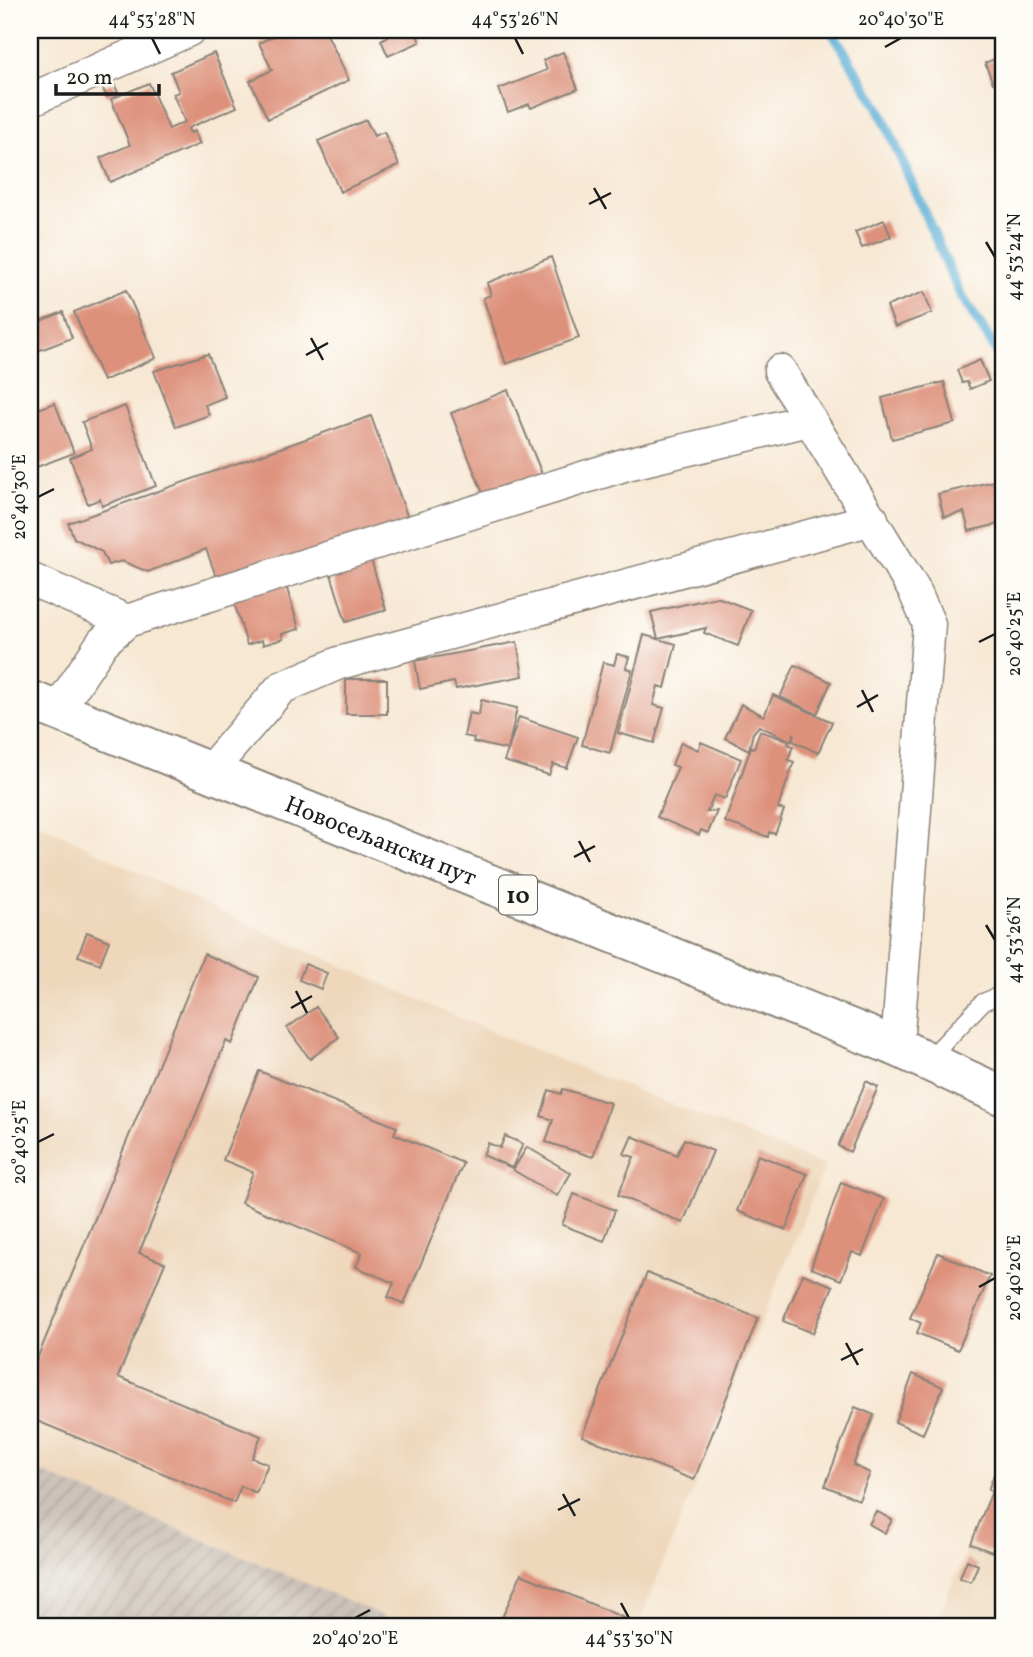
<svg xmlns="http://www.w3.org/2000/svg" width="1033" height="1657" font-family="Vollkorn,serif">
	<defs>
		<pattern id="industrial-furrows" width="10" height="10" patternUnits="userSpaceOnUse" patternTransform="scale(1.75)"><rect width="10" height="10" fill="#ccc2b9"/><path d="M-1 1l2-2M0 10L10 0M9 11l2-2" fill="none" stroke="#afa69e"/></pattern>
	</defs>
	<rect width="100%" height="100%" fill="#fdfcf7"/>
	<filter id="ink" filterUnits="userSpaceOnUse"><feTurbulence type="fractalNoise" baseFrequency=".0143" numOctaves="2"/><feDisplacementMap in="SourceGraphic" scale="14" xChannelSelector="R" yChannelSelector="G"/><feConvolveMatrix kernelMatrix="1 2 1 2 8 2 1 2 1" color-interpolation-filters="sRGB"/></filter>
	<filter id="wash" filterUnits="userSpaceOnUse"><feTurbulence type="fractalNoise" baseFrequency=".00686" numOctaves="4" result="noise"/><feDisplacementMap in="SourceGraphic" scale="28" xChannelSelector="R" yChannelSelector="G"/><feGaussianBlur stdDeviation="1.57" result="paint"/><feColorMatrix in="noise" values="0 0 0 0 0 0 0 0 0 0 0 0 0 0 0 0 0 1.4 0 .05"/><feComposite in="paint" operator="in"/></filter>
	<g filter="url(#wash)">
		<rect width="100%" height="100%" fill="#f7e8d4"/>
		<path fill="#eed7bb" d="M30 819 209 907 505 1038 825 1166 637 1627H410L30 1467Z
			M1003 1465V1627H933Z"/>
		<path fill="url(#industrial-furrows)" d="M30 1467 289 1576 410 1627H30Z"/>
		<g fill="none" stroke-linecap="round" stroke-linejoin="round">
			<path stroke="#58add5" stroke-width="10" d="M831 30 880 110 959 292 1003 361"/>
		</g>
		<g id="blocks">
			<path fill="#dd907a" d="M286 30H325L349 80 268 119 250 81 272 70 259 43Z
				M400 30H415L420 42 388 56 381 40Z
				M563 52 578 89 531 108 529 104 508 112 499 89 547 70 543 60Z
				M214 53 237 107 188 128 190 133 194 131 200 144 110 182 100 158 130 145 111 99 149 83 169 129 185 122 173 94 179 92 171 72Z
				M1003 55V79L993 83 985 63Z
				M113 82 118 92 107 97 102 87Z
				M366 120 374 136 384 132 399 165 340 192 318 141Z
				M884 220 891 237 862 248 855 232Z
				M551 257 579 338 506 364 483 298 491 295 487 283Z
				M126 290 156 358 103 381 74 312Z
				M924 292 932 313 895 327 887 306Z
				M63 312 72 338 30 354V325Z
				M208 354 225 397 205 405 209 415 176 427 154 371Z
				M980 360 989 381 970 389 967 382 962 383 957 370Z
				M944 382 955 423 892 439 882 398Z
				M508 390 542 474 484 496 451 413Z
				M55 403 74 453 34 468V470L30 472V412Z
				M125 406 156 486 102 506 100 499 88 504 70 458 92 449 82 422Z
				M371 416 409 521 220 587 206 549 148 572 122 561 108 565 102 552 74 538 68 523Z
				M1003 479V523L969 531 964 512 944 517 938 494Z
				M370 556 386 610 346 622 329 568Z
				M285 582 299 629 282 634 283 639 263 645 262 640 247 645 233 599Z
				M717 597 751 610 738 646 704 633 706 628 658 639 651 612Z
				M644 635 676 644 665 688 658 686 653 705 664 708 654 743 618 733Z
				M517 642 523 676 456 689 454 682 420 689 415 661Z
				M617 654 629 657 626 668 632 670 610 753 582 745 603 662 614 665Z
				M795 665 831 682 817 714 780 697Z
				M346 679H387V714H346Z
				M773 695 832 722 818 753 793 741 794 733 791 741 759 726 753 733 749 750 725 738 741 704 764 716Z
				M481 700 517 708 508 750 519 717 578 737 567 768 553 764 549 775 504 761 508 750 473 742 474 738 464 736 469 713 479 715Z
				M760 731 789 741 788 744 793 746 788 760 794 762 778 808 784 810 775 834 769 832 768 837 725 822 751 747 754 748Z
				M681 742 698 750 701 742 741 759 725 799 714 795 707 812 717 811 708 833 701 830 699 835 657 817 678 767 672 765Z
				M87 932 109 941 100 964 78 956Z
				M204 954 259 977 232 1044 226 1041 139 1253 165 1263 118 1377 261 1436 252 1458 268 1464 256 1493 241 1486 234 1503 30 1418V1376Z
				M305 964 327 973 321 989 299 980Z
				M316 1007 339 1037 310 1059 287 1028Z
				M259 1071 397 1127 394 1134 463 1163 404 1304 388 1297 394 1283 356 1267 362 1253 241 1203 253 1172 223 1160Z
				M866 1081 878 1087 850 1152 838 1146Z
				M563 1089 610 1103 593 1157 546 1142 553 1120 541 1116 549 1090 561 1094Z
				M505 1136 523 1144 512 1168 483 1155 488 1143 500 1148Z
				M632 1136 677 1155 684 1139 713 1151 683 1223 618 1195 634 1157 624 1154Z
				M527 1147 571 1173 557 1196 513 1170Z
				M758 1155 807 1174 786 1230 737 1211Z
				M841 1182 884 1199 862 1256 852 1252 841 1280 811 1268Z
				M574 1194 615 1210 604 1241 562 1225Z
				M938 1253 990 1276 958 1350 917 1333 921 1323 910 1318Z
				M647 1273 758 1318 694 1480 582 1436Z
				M803 1274 833 1286 813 1333 783 1321Z
				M913 1374 943 1387 923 1434 895 1422Z
				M855 1407 874 1415 853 1465 870 1473 859 1500 825 1486Z
				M1003 1451V1524L992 1552 971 1544 992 1491 988 1490Z
				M876 1511 892 1520 885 1533 869 1524Z
				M967 1560 978 1565 971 1582 960 1578Z
				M521 1574 629 1620 626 1627H498Z"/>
		</g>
	</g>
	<g filter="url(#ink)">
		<use href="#blocks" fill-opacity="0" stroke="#8a8278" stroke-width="2"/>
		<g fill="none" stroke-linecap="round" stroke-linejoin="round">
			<g stroke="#8a8278" stroke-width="19">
				<path id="lane" d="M927 1061 983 1002 1003 994"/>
			</g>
			<g stroke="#8a8278" stroke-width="35">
				<path id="street" d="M30 100 189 30
					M780 371 914 590 929 624 897 1047
					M30 579 127 621 103 642 57 711
					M127 621 627 464 809 420
					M209 772 281 688 339 663 872 519"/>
			</g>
			<g stroke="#8a8278" stroke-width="42">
				<g id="primary">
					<path id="s1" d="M30 700 897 1047 1003 1096"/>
				</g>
			</g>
			<use href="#lane" stroke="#fff" stroke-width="16"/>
			<use href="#street" stroke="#fff" stroke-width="32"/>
			<use href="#primary" stroke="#fff" stroke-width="38"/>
		</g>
	</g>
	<path fill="none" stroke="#1c1c1c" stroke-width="2.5" d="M152 38 160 54M515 38 523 54M885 47 901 38M594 188 606 209M589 204 611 193M986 242 995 257M311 338 323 360M306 355 328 343M38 497 54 489M979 642 995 634M862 690 873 712M857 707 878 695M579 841 590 862M574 857 595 846M986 925 995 940M296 991 307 1013M291 1008 312 996M38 1142 54 1134M979 1287 995 1278M846 1343 858 1365M841 1360 863 1349M563 1494 575 1516M558 1510 580 1499M621 1603 629 1618M355 1618 370 1610"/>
	<g text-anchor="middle" stroke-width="7" stroke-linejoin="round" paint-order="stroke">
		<rect fill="#fdfcf7" stroke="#605f5e" stroke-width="2" x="499" y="875.5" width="38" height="39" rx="5"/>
		<g font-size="23" font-weight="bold" fill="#1c1c1c">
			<text x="518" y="903">10</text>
		</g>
		<g font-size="24" fill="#1c1c1c" stroke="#fdfcf7">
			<text dy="8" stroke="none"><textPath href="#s1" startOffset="378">Новосељански пут</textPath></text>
		</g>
	</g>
	<rect width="1033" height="1657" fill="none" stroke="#fdfcf7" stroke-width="77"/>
	<path d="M56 84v10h103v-10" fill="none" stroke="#1c1c1c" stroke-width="3.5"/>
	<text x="66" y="84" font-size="21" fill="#1c1c1c" stroke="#fdfcf7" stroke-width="5" paint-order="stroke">20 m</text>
	<rect x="38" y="38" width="957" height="1580" fill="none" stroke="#1c1c1c" stroke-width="2.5"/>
	<g font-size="18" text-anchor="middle" fill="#1c1c1c">
		<text x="152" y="25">44°53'28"N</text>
		<text x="515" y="25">44°53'26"N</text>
		<text x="901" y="25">20°40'30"E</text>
		<text transform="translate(1014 257) rotate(-90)" y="6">44°53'24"N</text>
		<text transform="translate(19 497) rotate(-90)" y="6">20°40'30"E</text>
		<text transform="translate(1014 634) rotate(-90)" y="6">20°40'25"E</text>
		<text transform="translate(1014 940) rotate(-90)" y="6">44°53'26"N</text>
		<text transform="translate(19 1142) rotate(-90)" y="6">20°40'25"E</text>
		<text transform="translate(1014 1278) rotate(-90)" y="6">20°40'20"E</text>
		<text x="355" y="1644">20°40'20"E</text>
		<text x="629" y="1644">44°53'30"N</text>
	</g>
</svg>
